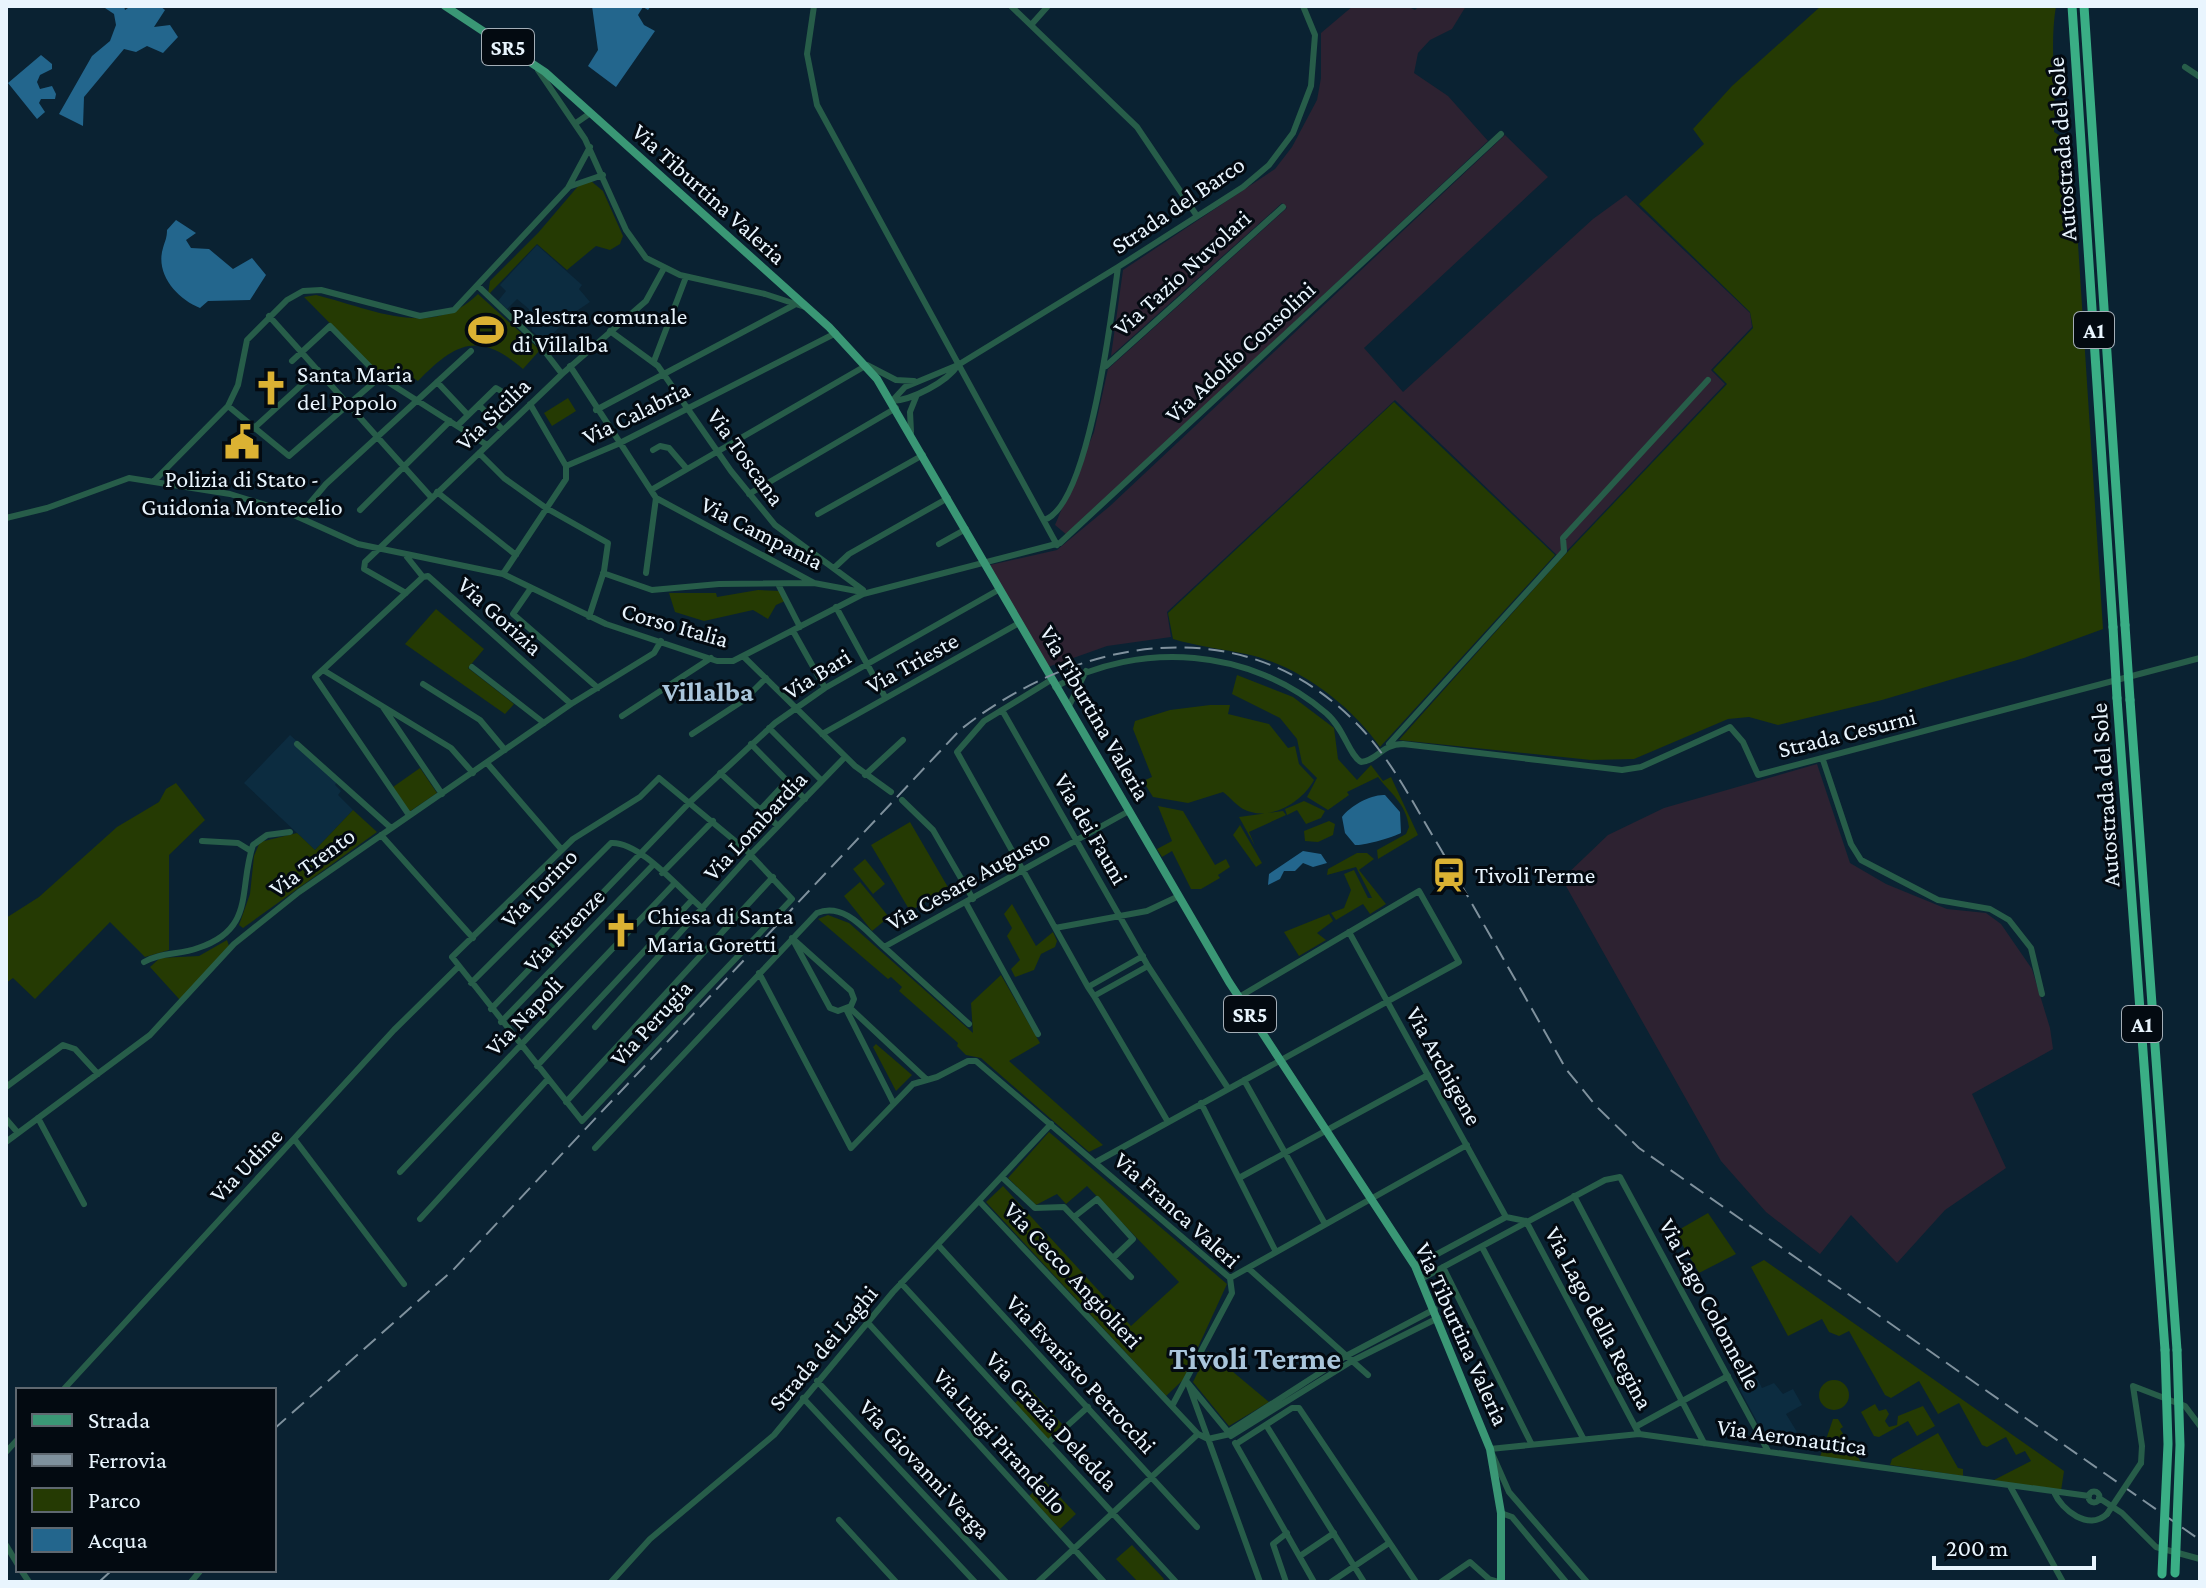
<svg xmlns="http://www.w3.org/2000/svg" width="2206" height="1588" font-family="'Crimson Pro',serif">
	<rect width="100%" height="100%" fill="#0a2232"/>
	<path fill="#2d2231" d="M1353 6H1407L1415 10 1419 6H1466L1452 29 1430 40 1418 53 1414 73 1448 96 1488 141 1067 535 1055 525 1094 432 1108 369 1287 208 1282 203 1111 356 1123 270 1275 169 1292 147 1317 100 1321 78V33Z
		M1505 135 1548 177 1364 348 1403 392 1593 219 1626 195 1750 313 1752 327 1711 370 1725 384 1560 558 1395 400 1167 612 1171 637 1107 646 1048 667 990 565 1057 550 1110 506Z
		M1817 764 1850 863 1886 884 1947 909 1986 913 2001 924 2032 969 2050 1028 2053 1049 1972 1094 2006 1168 1945 1210 1897 1263 1851 1215 1820 1254 1766 1212 1721 1161 1562 879 1608 835 1664 808Z"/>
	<path fill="#0c2c40" d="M537 245 582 285 579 289 590 302 572 314 545 342 532 331 529 309 517 299 507 309 498 301 506 291 500 285Z
		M290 735 339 779 335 785 341 791 338 795 353 810 315 850 244 783Z
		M1757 1378 1762 1388 1774 1383 1783 1394 1793 1389 1802 1405 1786 1414 1797 1432 1773 1445 1769 1444 1739 1388Z"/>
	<path fill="#253a03" d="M1821 6H2056C2049 48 2057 89 2054 132L2067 140 2070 191 2076 213 2103 629 2024 658 1882 700 1778 725 1749 717 1728 719 1634 759 1591 760 1399 740 1558 562 1727 384 1713 370 1753 328 1750 312 1639 204 1704 144 1693 129 1732 86Z
		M591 181 603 191 623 236 620 244 610 250 596 246 567 270 537 244 490 293 492 296 488 294 490 281 538 233 579 185Z
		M478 294 540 350 523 369C479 331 456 342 418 381L395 367 386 374 377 371 304 297 316 295C373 309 431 340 478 294Z
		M568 398 576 411 552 426 544 413Z
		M1394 402 1555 555 1380 747C1350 704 1298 665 1246 654 1222 649 1196 646 1173 639L1168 613Z
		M758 590 780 591 785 601 776 605 768 619 753 610 704 621 675 612 669 593H716L717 597Z
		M436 609 484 649 468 668 514 704 505 714 405 644Z
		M1237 675 1293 697 1334 728 1338 759 1357 780 1371 765 1383 781 1391 777 1418 835 1378 859 1377 850 1406 834 1409 827C1406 803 1389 792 1378 777L1347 792 1349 795 1328 810 1307 797 1317 778 1302 763 1297 739 1280 718 1232 694Z
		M1210 705H1230L1228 714 1269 724 1288 748 1295 746 1299 764 1314 780C1303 801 1270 823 1243 809 1236 805 1230 797 1223 792L1188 803 1153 797 1143 781 1152 777 1133 729 1135 721 1170 710Z
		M420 768 437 793 409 812 393 787Z
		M176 783 205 820 169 855V950L145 957 110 922 35 999 13 978 6 983V918L39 897 117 827 159 802 166 789Z
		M1304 801 1325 811 1321 818 1306 824 1297 810 1287 815 1285 809Z
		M1158 806 1183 811 1215 865 1226 859 1230 867 1218 875 1220 878 1201 889H1191L1172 851 1162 857 1157 849 1172 841Z
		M353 810 377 832 243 928 239 925 250 894 254 856 260 842 297 833 315 850Z
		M1283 811 1286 815 1249 832 1255 846 1239 817Z
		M1329 821 1335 824 1333 835 1318 842 1305 841 1304 831Z
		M910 822 949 889 910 911 871 845Z
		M1240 825 1262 863 1256 867 1233 835Z
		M1357 853H1367L1374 859 1359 870 1386 904 1370 914 1363 904 1336 920 1331 913 1344 908 1351 890 1344 874 1354 870 1368 898H1372L1356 867 1327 875 1328 869Z
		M865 859 885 884 873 894 853 869Z
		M860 882 889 917 872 931 844 896Z
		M1012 904 1036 946 1053 932 1057 941 1055 947 1041 954 1034 970 1015 977 1011 969 1020 960 1007 936 1012 928 1004 914Z
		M1329 914 1333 921 1317 933 1326 940 1299 956 1284 932Z
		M828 915 849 923 973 1033 971 1003 1001 975 1040 1043 1009 1061 1103 1145 1089 1152 981 1058 966 1055 957 1046 958 1043 899 991 902 987 891 977 888 979 818 919Z
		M227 940 229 946 180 1000 150 967 160 958 199 956Z
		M876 1044 912 1075 896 1091 873 1047Z
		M1049 1132 1227 1284 1183 1380 1166 1396 986 1202 1003 1186 1131 1326 1179 1282 1087 1186 1066 1204 1057 1194 1036 1205 1008 1178Z
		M1708 1213 1736 1254 1699 1273 1675 1232Z
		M1764 1260 2064 1471 2061 1491 1992 1481 2031 1461 2025 1451 2016 1455 2006 1437 1987 1447 1982 1445 1959 1403 1938 1414 1919 1381 1891 1398 1885 1395 1849 1331 1839 1336 1829 1332 1822 1319 1788 1336 1751 1267Z
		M1208 1351 1269 1402 1229 1426 1193 1382Z
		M1819 1395a15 15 0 1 1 30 0a15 15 0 1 1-30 0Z
		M1030 1389 1063 1425 1048 1439 1015 1403Z
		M1875 1404 1879 1411 1886 1409 1889 1414 1885 1421 1889 1427 1897 1425 1898 1416 1923 1406 1935 1426 1917 1436 1908 1421 1879 1437 1874 1436 1861 1412Z
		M1833 1419H1838L1843 1427 1840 1429 1861 1462 1820 1457Z
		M1938 1433 1958 1468 1963 1469V1476L1890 1465 1892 1459Z
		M1045 1481 1076 1514 1060 1529 1029 1496Z
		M1132 1545 1164 1579 1161 1582H1138L1116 1559Z"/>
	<path fill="#23668d" d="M102 6H124L125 10 131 6H160L165 10 154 27 170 25 178 37 163 53 147 46 136 52 124 49 84 97 83 126 59 114 92 56 110 41 116 25 114 14Z
		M592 6H651L648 10 643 7 638 15 644 25 655 31 616 87 588 66 598 50Z
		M41 55 52 64V69L40 75 37 82 40 89 52 86 56 94 55 99H41L39 103 45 112 37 119 8 83Z
		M176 220 196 233 186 240 191 248 209 249 233 269 252 258 266 275 250 300 208 301 200 308C177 299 155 274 163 248 165 241 167 238 167 230Z
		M1385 795 1400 812 1401 833C1394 837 1363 846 1355 845L1345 833 1342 817C1350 806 1371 794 1385 795Z
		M1303 851 1321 854 1327 863 1313 867 1303 863 1295 871H1284L1280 879 1268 885 1269 874Z"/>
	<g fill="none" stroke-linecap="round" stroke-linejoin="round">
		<path stroke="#275d49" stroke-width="6" d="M814 6 807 54 817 105 1057 545
			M1011 6 1137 127 1197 216
			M1031 25 1048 6
			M2185 67 2200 77
			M538 70 585 139 626 230 646 258 680 275 765 294 808 308
			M576 123 589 114
			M571 186 603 175
			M479 287 539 344 562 374
			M269 316 431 497
			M610 331 658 366 731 471 775 525 863 590
			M292 361 330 326 380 377 487 445
			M654 361 686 277
			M570 366 656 498 814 583 862 592
			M1106 366 1283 207
			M437 382 468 415
			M892 401 905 387 958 365 1118 267 1243 187 1269 165 1293 133 1311 86 1315 35 1303 6
			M892 401C912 400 947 382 958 365
			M530 404 566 466
			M479 405 503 430
			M228 406 289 456 380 377
			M596 410 794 305
			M457 426 496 388 508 395
			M253 429 318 370
			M911 432 910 412 916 397
			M653 450 660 446 669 448 687 469
			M479 453 504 478 546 508 608 543 604 571 589 617
			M154 481 228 406 238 385 247 340 287 300 303 291 321 290 420 316 454 310 568 188 590 147
			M651 490 867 365 896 380 914 381
			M437 492 516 555
			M749 494 896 408
			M360 510 450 421
			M818 514 923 455
			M298 517 326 484 471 351
			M6 518 47 508 129 478 230 494 285 511 358 544 503 574 606 624 717 661H733L863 594 1060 543 1501 134
			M1044 520C1089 506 1112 312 1118 267
			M939 544 966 529
			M407 557 423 577 428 576 571 704
			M834 568 849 554 948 498
			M603 573 652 590 719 584 814 583
			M646 573 656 498
			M503 574 566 479V466L618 444 836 333
			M779 586 800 627
			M531 588 513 614 598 688
			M406 593 364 569 365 562 562 374 646 301 663 270
			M836 607 885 697
			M793 631 825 688
			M744 657 855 766 891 792
			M472 667 544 723
			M323 670 451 748 473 773
			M1051 680 984 721 957 752 1088 987
			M423 684 480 720 505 750
			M1055 687C1140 640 1251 648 1326 713 1344 728 1349 755 1361 762 1379 760 1381 744 1403 744L1622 770 1641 767 1730 727 1743 742 1758 775 2200 658
			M383 707 442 794
			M1068 708 1086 671
			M1002 710 1148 966 1228 1088
			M622 716 711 658
			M769 728 822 781
			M692 734 744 700 766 678
			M822 734 1019 623
			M297 744 391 828
			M751 744 805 799
			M1389 744 1564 551 1563 538 1708 380
			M1823 760 1851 844 1861 860 1938 900 1990 909 2009 920 2031 948 2042 994
			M487 763 562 850
			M720 773 778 826
			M865 775 903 740
			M659 778 746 850 792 899 582 1121 452 957 573 839 640 797Z
			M902 800 933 830 973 899
			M760 810 787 781
			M409 815 315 677 423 577
			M381 835 473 938
			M202 841 238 843 251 851
			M662 873 713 821
			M966 903 1038 1034
			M1055 928 1147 911 1179 896
			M1349 932 1506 1217
			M792 938 851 991 854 999 851 1006 838 1011 830 1008Z
			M884 947 969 1024
			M1143 956 1088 987 1094 996 1148 966
			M144 962C161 952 180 955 198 948 256 929 238 889 253 845L267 835 290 832
			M759 973 851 1148 913 1084 937 1077 968 1061H976L1230 1278 1232 1293 1172 1406
			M471 983 611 843C640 841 681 891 703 909
			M1094 996 1168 1122
			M849 1007 926 1079
			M491 1009 690 802 775 723 825 688 1000 589
			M846 1009 893 1102
			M501 1022 654 864
			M595 1027 750 855 845 757
			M537 1066 692 900
			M1244 1080 1325 1224
			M6 1087 63 1045 75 1049 98 1074
			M566 1102 773 877
			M1201 1103 1276 1252
			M38 1118 84 1204
			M6 1119 18 1133
			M295 1140 404 1284
			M6 1142 150 1035 234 944 299 892 571 704 654 653 661 641
			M595 1148 817 913C844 902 865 930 884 947L1129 811
			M1096 1162 1459 962 1419 891 1239 997
			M400 1172 674 884
			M1003 1178 1035 1208 1064 1207 1131 1277
			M1239 1178 1428 1075
			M1574 1196 1704 1443
			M980 1202 1198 1434 1208 1439 1230 1434
			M1074 1217 1097 1199 1133 1239 1113 1258
			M420 1219 548 1079
			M1526 1221 1639 1434
			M939 1246 1197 1527
			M1482 1247 1583 1438
			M1415 1266 1506 1217 1526 1221
			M1443 1267 1531 1443
			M1248 1268 1368 1375
			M1230 1278 1467 1145
			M1421 1279 1605 1180 1620 1177 1768 1451
			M901 1283 1176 1582
			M869 1324 1104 1582
			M817 1381 1006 1582
			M1187 1382 1229 1433
			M1189 1386 1260 1582
			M63 1390 394 1030 458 967
			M803 1398 975 1582
			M1266 1425 1364 1582
			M1637 1426 1728 1376
			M1228 1432 1346 1356 1435 1309
			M1231 1436 1352 1361 1438 1318
			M1048 1443 1088 1407
			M1235 1443 1314 1582
			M1236 1444 1292 1408H1299L1416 1582
			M6 1452 18 1439
			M2141 1463 2142 1446 2133 1386 2185 1406 2200 1426
			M2010 1486 2063 1582
			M2088.5 1497a5.5 5.5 0 1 1 11 0a5.5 5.5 0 1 1-11 0Z
			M2054 1492C2062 1511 2089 1531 2107 1514
			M2099 1498 2122 1513 2156 1547 2200 1559
			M1501 1513 1512 1517 1566 1582
			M839 1520 896 1582
			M6 1545 18 1565
			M1300 1556 1334 1533
			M21 1570 29 1582
			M191 1582 201 1570
			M611 1582 650 1539 774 1435 893 1292 1051 1124
			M1038 1582 1198 1434
			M1286 1582 1273 1544 1287 1533
			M1331 1582 1389 1543
			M1441 1582 1470 1562 1489 1579 1499 1582
			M1587 1582 1509 1492 1490 1449 1639 1434 2089 1496"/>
		<path stroke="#3a9775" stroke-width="8" d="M445 6 545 72 829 327 877 379 1229 982 1415 1266 1490 1449 1501 1513V1582"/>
		<path stroke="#3aae85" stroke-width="9" d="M2072 6 2113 627
			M2084 6 2125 625
			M2117 698 2165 1350
			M2130 700 2177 1350"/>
		<path stroke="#7f919d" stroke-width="2" stroke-dasharray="16 8" stroke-linecap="butt" d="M274 1429 453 1270 960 730C1079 636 1246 606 1360 727 1393 762 1415 807 1440 848 1482 921 1524 995 1566 1069L1596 1106 1639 1148 2200 1540
			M99 1582 112 1570"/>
		<path stroke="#275d49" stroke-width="6" d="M2107 1514 2141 1463"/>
		<path stroke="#3aae85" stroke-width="9" d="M2125 625 2130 700
			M2113 627 2117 698
			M2175 1573 2180 1445 2177 1350
			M2162 1574 2168 1444 2165 1350"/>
	</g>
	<defs>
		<g id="stadium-bare" transform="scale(2.76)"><path d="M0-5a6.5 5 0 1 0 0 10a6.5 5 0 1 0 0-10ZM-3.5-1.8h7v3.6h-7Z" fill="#dbb233" stroke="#030a11" stroke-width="2.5" paint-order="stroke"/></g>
		<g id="church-bare" transform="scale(2.76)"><path d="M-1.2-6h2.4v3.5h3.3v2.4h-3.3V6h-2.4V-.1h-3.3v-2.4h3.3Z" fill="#dbb233" stroke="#030a11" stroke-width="2.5" paint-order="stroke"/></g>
		<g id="civic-bare" transform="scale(2.76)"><path d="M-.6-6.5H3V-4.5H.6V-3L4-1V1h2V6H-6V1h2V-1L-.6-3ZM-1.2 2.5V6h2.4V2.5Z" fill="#dbb233" stroke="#030a11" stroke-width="2.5" paint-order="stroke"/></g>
		<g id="station-bare" transform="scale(2.76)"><path d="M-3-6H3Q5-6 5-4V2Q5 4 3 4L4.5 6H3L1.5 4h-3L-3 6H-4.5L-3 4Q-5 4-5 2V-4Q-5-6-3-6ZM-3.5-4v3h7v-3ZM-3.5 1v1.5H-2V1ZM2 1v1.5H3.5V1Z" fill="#dbb233" stroke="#030a11" stroke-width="2.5" paint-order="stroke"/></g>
	</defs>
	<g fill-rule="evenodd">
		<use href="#stadium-bare" x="486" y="330"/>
		<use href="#church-bare" x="271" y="388"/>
		<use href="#civic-bare" x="242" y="442"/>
		<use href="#station-bare" x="1449" y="875"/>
		<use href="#church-bare" x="621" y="930"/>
	</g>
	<g text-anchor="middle" stroke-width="6" stroke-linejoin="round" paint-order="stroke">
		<g fill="#030a11" stroke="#a4aeb7" stroke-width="2">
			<rect x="482" y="29" width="52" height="36" rx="6"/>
			<rect x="2074" y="312" width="40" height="36" rx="6"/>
			<rect x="1224" y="996" width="52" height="36" rx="6"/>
			<rect x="2122" y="1006" width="40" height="36" rx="6"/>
		</g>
		<g font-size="22" font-weight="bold" fill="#e9f5fe">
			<text x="508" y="55">SR5</text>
			<text x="2094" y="338">A1</text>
			<text x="1250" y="1022">SR5</text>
			<text x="2142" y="1032">A1</text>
		</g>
		<g font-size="24" fill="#e9f5fe" stroke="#030a11">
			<text transform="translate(2062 149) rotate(-94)" y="8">Autostrada del Sole</text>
			<text transform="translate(709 194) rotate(42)" y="8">Via Tiburtina Valeria</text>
			<text transform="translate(1178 205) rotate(-34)" y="8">Strada del Barco</text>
			<text transform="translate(1182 273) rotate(-42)" y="8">Via Tazio Nuvolari</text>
			<text transform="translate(1240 352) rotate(-43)" y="8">Via Adolfo Consolini</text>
			<text transform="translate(636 413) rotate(-26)" y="8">Via Calabria</text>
			<text transform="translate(493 414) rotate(-44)" y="8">Via Sicilia</text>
			<text transform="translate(746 457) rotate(54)" y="8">Via Toscana</text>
			<text transform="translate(762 533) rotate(27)" y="8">Via Campania</text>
			<text transform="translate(500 616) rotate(42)" y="8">Via Gorizia</text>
			<text transform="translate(675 625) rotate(16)" y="8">Corso Italia</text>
			<text transform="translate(912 663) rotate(-29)" y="8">Via Trieste</text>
			<text transform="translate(817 674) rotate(-32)" y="8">Via Bari</text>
			<text transform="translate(1095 713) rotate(60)" y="8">Via Tiburtina Valeria</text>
			<text transform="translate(1847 733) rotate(-14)" y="8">Strada Cesurni</text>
			<text transform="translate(2105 795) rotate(-94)" y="8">Autostrada del Sole</text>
			<text transform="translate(755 826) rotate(-47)" y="8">Via Lombardia</text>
			<text transform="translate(1091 829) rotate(60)" y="8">Via dei Fauni</text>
			<text transform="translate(312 862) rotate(-36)" y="8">Via Trento</text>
			<text transform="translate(968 880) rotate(-29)" y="8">Via Cesare Augusto</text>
			<text transform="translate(539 888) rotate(-46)" y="8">Via Torino</text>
			<text transform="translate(564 930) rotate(-46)" y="8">Via Firenze</text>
			<text transform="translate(524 1016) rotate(-46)" y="8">Via Napoli</text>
			<text transform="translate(651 1023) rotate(-47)" y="8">Via Perugia</text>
			<text transform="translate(1444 1066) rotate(61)" y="8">Via Archigene</text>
			<text transform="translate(246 1165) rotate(-46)" y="8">Via Udine</text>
			<text transform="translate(1177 1210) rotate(42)" y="8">Via Franca Valeri</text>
			<text transform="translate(1073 1275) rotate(47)" y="8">Via Cecco Angiolieri</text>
			<text transform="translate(1710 1304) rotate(62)" y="8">Via Lago Colonnelle</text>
			<text transform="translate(1599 1318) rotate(62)" y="8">Via Lago della Regina</text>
			<text transform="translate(1462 1334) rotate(66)" y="8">Via Tiburtina Valeria</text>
			<text transform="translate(823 1348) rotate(-50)" y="8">Strada dei Laghi</text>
			<text transform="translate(1081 1374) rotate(47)" y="8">Via Evaristo Petrocchi</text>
			<text transform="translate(1052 1421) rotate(47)" y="8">Via Grazia Deledda</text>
			<text transform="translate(1792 1437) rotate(8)" y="8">Via Aeronautica</text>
			<text transform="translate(1000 1441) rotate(48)" y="8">Via Luigi Pirandello</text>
			<text transform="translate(925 1469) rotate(47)" y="8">Via Giovanni Verga</text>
		</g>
		<g font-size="24" fill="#e9f5fe" stroke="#030a11" text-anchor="start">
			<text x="512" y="324">Palestra comunale<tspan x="512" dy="28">di Villalba</tspan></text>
			<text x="297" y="382">Santa Maria<tspan x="297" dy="28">del Popolo</tspan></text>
			<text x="242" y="487" text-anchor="middle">Polizia di Stato -<tspan x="242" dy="28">Guidonia Montecelio</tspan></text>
			<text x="1475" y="883">Tivoli Terme</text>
			<text x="647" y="924">Chiesa di Santa<tspan x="647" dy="28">Maria Goretti</tspan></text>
		</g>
		<g font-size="28" font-weight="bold" fill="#a9c5db" stroke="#030a11">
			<text x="708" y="701">Villalba</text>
		</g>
		<g font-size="32" font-weight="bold" fill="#a9c5db" stroke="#030a11">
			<text x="1255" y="1369">Tivoli Terme</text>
		</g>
	</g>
	<rect width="2206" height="1588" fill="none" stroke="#e9f5fe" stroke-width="16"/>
	<rect x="16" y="1388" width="260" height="184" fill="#030a11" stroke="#5f6870" stroke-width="2"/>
	<rect x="32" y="1414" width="40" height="12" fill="#3a9775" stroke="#5f6870" stroke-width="2"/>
	<text x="88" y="1428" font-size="24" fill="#e9f5fe">Strada</text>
	<rect x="32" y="1454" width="40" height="12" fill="#7f919d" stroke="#5f6870" stroke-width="2"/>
	<text x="88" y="1468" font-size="24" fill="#e9f5fe">Ferrovia</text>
	<rect x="32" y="1488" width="40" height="24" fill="#253a03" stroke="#5f6870" stroke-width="2"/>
	<text x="88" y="1508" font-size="24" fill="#e9f5fe">Parco</text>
	<rect x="32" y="1528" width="40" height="24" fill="#23668d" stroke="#5f6870" stroke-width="2"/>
	<text x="88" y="1548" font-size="24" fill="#e9f5fe">Acqua</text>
	<path d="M1934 1556v12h160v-12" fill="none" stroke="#e9f5fe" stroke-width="4"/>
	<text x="1946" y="1556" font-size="24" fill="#e9f5fe" stroke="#030a11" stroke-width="6" paint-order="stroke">200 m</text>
</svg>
